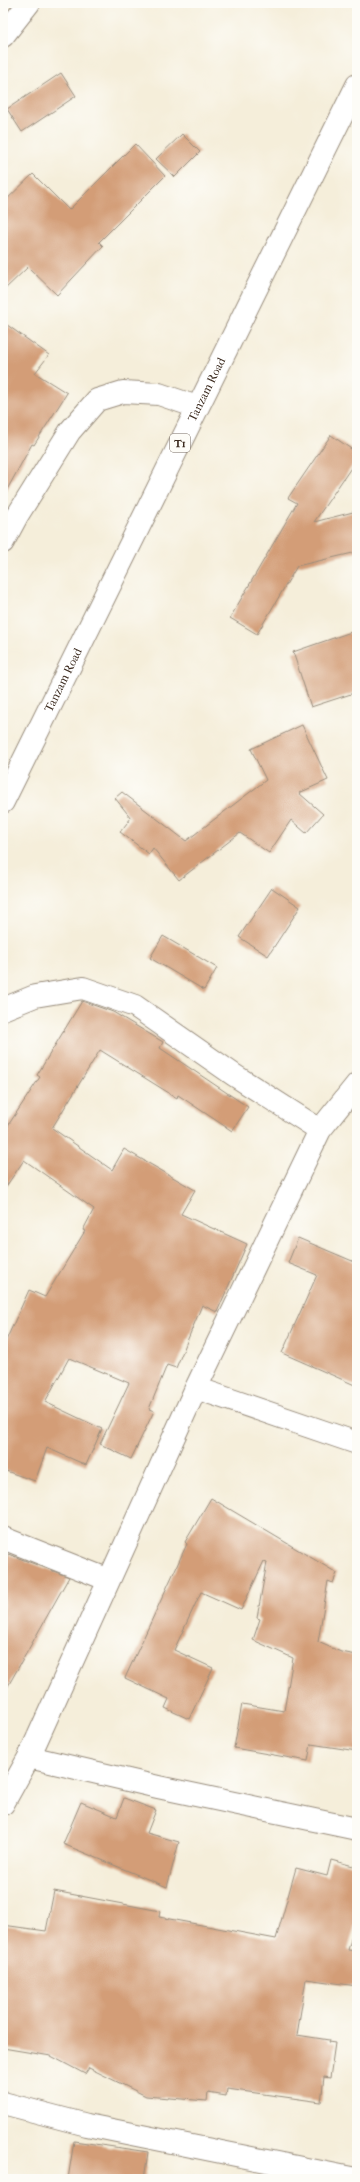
<svg xmlns="http://www.w3.org/2000/svg" width="360" height="2182" font-family="'IM FELL French Canon',serif">
	<rect width="100%" height="100%" fill="#fdfcf7"/>
	<filter id="ink" filterUnits="userSpaceOnUse"><feTurbulence type="fractalNoise" baseFrequency=".025" numOctaves="2"/><feDisplacementMap in="SourceGraphic" scale="8" xChannelSelector="R" yChannelSelector="G"/><feConvolveMatrix kernelMatrix="1 2 1 2 8 2 1 2 1" color-interpolation-filters="sRGB"/></filter>
	<filter id="wash" filterUnits="userSpaceOnUse"><feTurbulence type="fractalNoise" baseFrequency=".012" numOctaves="4" result="noise"/><feDisplacementMap in="SourceGraphic" scale="16" xChannelSelector="R" yChannelSelector="G"/><feGaussianBlur stdDeviation="0.9" result="paint"/><feColorMatrix in="noise" values="0 0 0 0 0 0 0 0 0 0 0 0 0 0 0 0 0 1.4 0 .05"/><feComposite in="paint" operator="in"/></filter>
	<g filter="url(#wash)">
		<rect width="100%" height="100%" fill="#f5eeda"/>
		<g id="blocks">
			<path fill="#d39d77" d="M61 73 76 96 22 132 7 109Z
				M182 134 200 152 175 177 156 159Z
				M135 144 165 176 99 242 103 246 57 295 28 267 3 291V203L33 174 69 210Z
				M3 322 49 355 35 373 67 393 34 445 32 444 3 497Z
				M331 435 357 453V459L314 522 357 511V552L297 566 257 634 230 618 297 503 288 498Z
				M357 630V692L311 707 293 652Z
				M302 725 328 780 299 793 323 814 306 833 291 820 269 853 240 833 179 880 153 848 149 854 120 832 131 818 115 798 122 792 186 841 266 780 251 749Z
				M272 888 300 907 268 956 239 937Z
				M163 936 217 968 204 990 150 958Z
				M82 1001 113 1012 163 1042 160 1048 248 1107 232 1131 178 1095 177 1098 100 1050 52 1128 112 1170 124 1149 195 1190 181 1214 247 1244 217 1312 202 1305 176 1368 167 1365 149 1409 154 1411 131 1459 100 1444 129 1383 69 1358 45 1402 102 1429 86 1465 47 1448 35 1481 3 1470V1347L29 1290 45 1297 85 1231 83 1230 94 1209 24 1160 3 1191V1133L40 1077 37 1075Z
				M298 1238 357 1263V1386L282 1353 317 1275 288 1263Z
				M211 1498 337 1573 333 1583 328 1581 318 1642 341 1652 357 1655V1751L311 1744 308 1761 234 1748 242 1704 284 1711 293 1658 253 1640 260 1619 257 1618 267 1562 264 1561 241 1610 201 1592 174 1650 213 1668 189 1719 165 1708 169 1699 125 1678 187 1544 185 1542Z
				M8 1554 69 1577 3 1695V1563Z
				M124 1798 156 1810 147 1833 179 1842 167 1887 63 1844 81 1802 117 1817Z
				M331 1860 357 1867V1918L348 1950 357 1951V1986L306 1979 297 2035 329 2040 328 2042 335 2043 330 2078 324 2077 321 2102 227 2089 226 2096 208 2093 207 2101 146 2096 89 2068 85 2074 51 2056 3 2048V1925L46 1931 54 1891 160 1911 159 1917 276 1939 296 1868 327 1876Z
				M74 2141 148 2152 144 2179H68Z"/>
		</g>
	</g>
	<g filter="url(#ink)">
		<use href="#blocks" fill-opacity="0" stroke="#988c7c" stroke-width="1"/>
		<g fill="none" stroke-linecap="round" stroke-linejoin="round">
			<g stroke="#988c7c" stroke-width="24">
				<path id="minor" d="M3 36 29 3
					M3 542 17 516 70 431 97 400 123 392 159 394 197 407
					M3 1009 35 996 83 988 135 1006 234 1075 320 1130
					M196 1388 357 1443
					M3 1538 109 1580
					M29 1757 158 1787 357 1829
					M3 1804 29 1757 196 1388 320 1130 357 1084
					M3 2103 87 2125 356 2179"/>
			</g>
			<g stroke="#988c7c" stroke-width="24">
				<g id="trunk">
					<path id="s1" d="M3 802 357 85"/>
				</g>
			</g>
			<use href="#minor" stroke="#fff" stroke-width="22"/>
			<use href="#trunk" stroke="#fff" stroke-width="22"/>
		</g>
	</g>
	<g text-anchor="middle" stroke-width="3" stroke-linejoin="round" paint-order="stroke">
		<rect fill="#fdfcf7" stroke="#75695f" stroke-width="1" x="170" y="434" width="20" height="18" rx="3"/>
		<g font-size="11" font-weight="bold" fill="#3b2a1e">
			<text x="180" y="447">T1</text>
		</g>
		<g font-size="12" fill="#3b2a1e" stroke="#fdfcf7">
			<text dy="4" stroke="none"><textPath href="#s1" startOffset="460">Tanzam Road</textPath></text>
			<text dy="4" stroke="none"><textPath href="#s1" startOffset="136">Tanzam Road</textPath></text>
		</g>
	</g>
	<rect width="360" height="2182" fill="none" stroke="#fdfcf7" stroke-width="16"/>
</svg>
